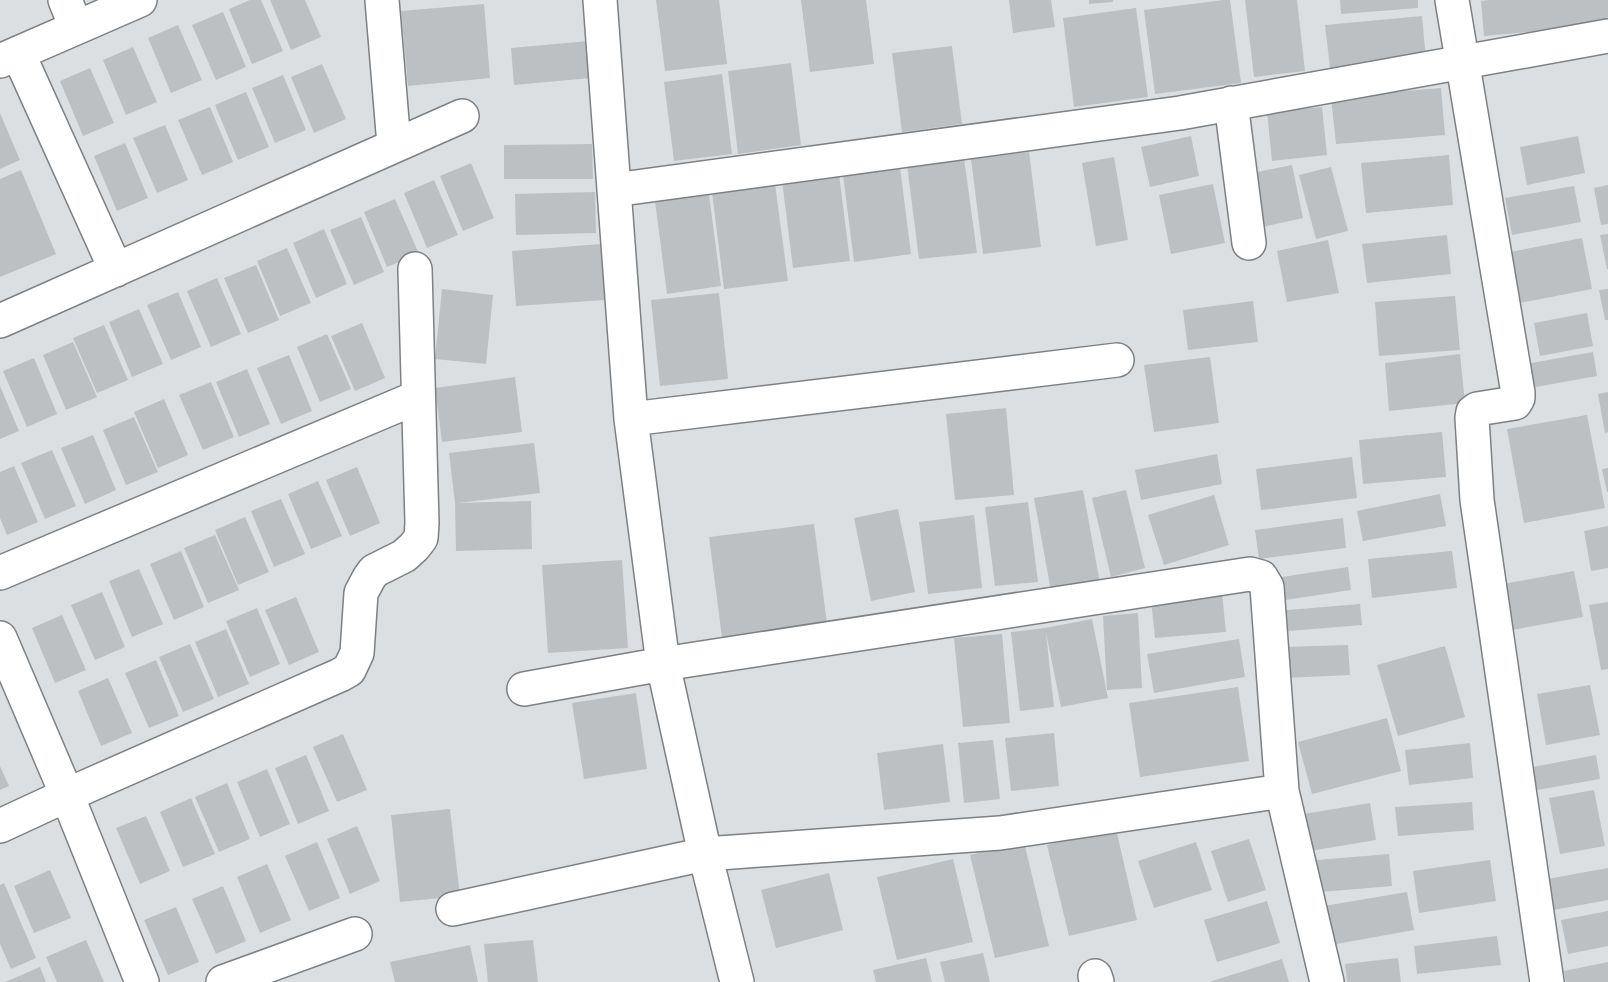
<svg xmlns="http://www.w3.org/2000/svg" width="1608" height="982" font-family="'Nunito Sans',sans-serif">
	<rect width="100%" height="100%" fill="#dbdfe2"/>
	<path fill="#bcc0c2" d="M250 0H261L283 51 252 64 229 9Z
		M270 0H305L321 37 291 50Z
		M656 0H719L727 64 665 71Z
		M801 0H866L874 64 810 72Z
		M1009 0H1051L1055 27 1013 33Z
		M1089 0H1113V2L1089 4Z
		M1224 0H1230L1241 83 1155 94 1144 10Z
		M1245 0H1297L1305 71 1254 77Z
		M1340 0H1418V8L1341 14Z
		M1489 0H1608V25L1484 36 1481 1Z
		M484 4 490 78 408 86 401 11Z
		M1136 8 1148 97 1074 107 1063 18Z
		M223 12 246 67 216 80 192 25Z
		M1422 16 1426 59 1330 68 1325 25Z
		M178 25 202 80 171 93 148 38Z
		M588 41 591 78 514 85 511 48Z
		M952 46 962 124 902 132 892 53Z
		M133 47 157 102 126 115 103 60Z
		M791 63 801 145 738 154 728 71Z
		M322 64 346 119 314 133 291 77Z
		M90 68 114 123 83 136 60 81Z
		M722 74 732 154 674 161 664 82Z
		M283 75 306 130 275 143 252 88Z
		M1441 88 1445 135 1336 144 1331 97Z
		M246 92 269 147 238 160 215 105Z
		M210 107 233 162 202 175 178 120Z
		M1322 107 1327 155 1272 161 1267 112Z
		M0 113 20 160 0 169Z
		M165 125 188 180 157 193 133 138Z
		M1191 136 1199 176 1150 187 1141 147Z
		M1578 136 1585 173 1527 185 1520 147Z
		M125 143 148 198 117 211 94 156Z
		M592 144 593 179H504V145Z
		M1029 152 1041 247 983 254 971 159Z
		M1449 155 1453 205 1366 213 1361 163Z
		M1114 157 1128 240 1096 246 1082 163Z
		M964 158 977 253 919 259 907 165Z
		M899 159 911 254 854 262 842 167Z
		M471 163 494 218 463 231 440 176Z
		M1292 165 1303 218 1258 228 1247 174Z
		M838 166 850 261 793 268 781 173Z
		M1331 167 1348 231 1316 239 1299 175Z
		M21 170 56 254 0 277V179Z
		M434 180 458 235 427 248 404 193Z
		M775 184 788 281 724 289 712 192Z
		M1213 184 1225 243 1171 254 1159 195Z
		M1608 185V224L1601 225 1594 188Z
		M1574 186 1581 222 1512 235 1505 198Z
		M595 192 596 233 516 235 515 194Z
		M709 195 721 286 667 294 655 201Z
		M395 199 419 254 387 267 364 212Z
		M361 217 384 272 354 285 330 230Z
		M324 229 347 284 316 298 293 243Z
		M1608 234V269H1607L1600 235Z
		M1447 235 1451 274 1367 283 1362 244Z
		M1582 238 1592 289 1520 303 1510 252Z
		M1328 240 1339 293 1287 302 1277 251Z
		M601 244 605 300 516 306 512 251Z
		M287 248 311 303 280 316 257 261Z
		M256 265 279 320 248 333 224 278Z
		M217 278 241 334 211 347 187 291Z
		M442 289 493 295 486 364 435 359Z
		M1608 289V320H1605L1599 290Z
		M178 292 201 347 171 360 147 305Z
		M719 293 728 379 660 386 651 300Z
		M1455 296 1460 350 1379 356 1375 302Z
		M1253 301 1258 342 1188 350 1183 310Z
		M139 309 163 364 132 377 109 322Z
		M1587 313 1593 346 1540 356 1534 323Z
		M362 323 385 378 355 391 331 336Z
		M104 325 128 380 97 393 73 338Z
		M327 334 351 389 320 402 297 347Z
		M73 342 97 397 66 410 43 355Z
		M1593 352 1597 376 1530 388 1526 364Z
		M1460 354 1465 403 1389 411 1385 363Z
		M289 355 312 411 281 424 257 368Z
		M1210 357 1219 423 1154 432 1144 365Z
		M34 358 57 414 27 427 3 371Z
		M247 369 270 424 239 437 216 382Z
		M515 377 522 432 442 442 435 388Z
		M211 382 234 437 203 450 179 395Z
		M0 386 19 431 0 439Z
		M1608 392V432L1605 433 1598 394Z
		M164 399 188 455 158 468 134 412Z
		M1006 408 1014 495 955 500 946 414Z
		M1587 415 1605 508 1524 523 1507 429Z
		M134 417 158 472 126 485 103 430Z
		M1442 432 1446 477 1363 484 1359 440Z
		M93 435 116 490 85 504 61 448Z
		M534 443 540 493 458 503 531 501 532 549 456 551 455 503 449 453Z
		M52 450 76 506 45 519 21 463Z
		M1217 454 1222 484 1141 500 1135 470Z
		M1352 457 1357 498 1261 510 1256 469Z
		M14 466 38 522 7 535 0 518V472Z
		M357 467 380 523 350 536 326 480Z
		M1608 468V492H1607L1602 469Z
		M318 481 342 536 311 549 288 494Z
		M1083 490 1100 583 1051 591 1034 498Z
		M1126 490 1145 568 1111 577 1092 498Z
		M1440 494 1446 526 1363 541 1357 511Z
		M1214 495 1229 545 1164 565 1148 515Z
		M281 499 305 554 274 567 251 511Z
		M1028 502 1038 582 995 586 985 507Z
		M898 509 915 592 871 601 854 518Z
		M974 515 982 588 928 594 919 522Z
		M245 517 269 572 238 585 215 530Z
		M1343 518 1346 548 1259 559 1255 530Z
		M814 524 828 631 723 645 709 537Z
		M1608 526V568L1591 571 1584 531Z
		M215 535 239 590 208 603 184 548Z
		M181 551 204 607 174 620 150 564Z
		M1452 551 1457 588 1372 598 1368 559Z
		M622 560 628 648 548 653 542 565Z
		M1348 567 1351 590 1272 602 1269 579Z
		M139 569 163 624 132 637 109 581Z
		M1574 571 1583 617 1512 630 1503 584Z
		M102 592 125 647 95 660 71 605Z
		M1222 593 1226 632 1155 638 1151 600Z
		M296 597 319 652 289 665 265 610Z
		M1608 602V669L1601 670 1589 605Z
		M1360 604 1362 625 1277 632 1276 611Z
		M257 608 280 664 250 677 226 621Z
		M1138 613 1142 688 1107 690 1103 616Z
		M62 615 86 670 55 683 32 628Z
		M1092 619 1108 698 1061 707 1046 633 1054 707 1020 711 1011 632 1045 628Z
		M226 629 249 684 218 697 195 642Z
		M1002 634 1010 723 963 727 954 638Z
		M1239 639 1245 677 1154 693 1147 654Z
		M190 644 214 699 183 712 159 657Z
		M1348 645 1350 675 1284 678 1283 647Z
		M1445 646 1465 717 1398 736 1377 665Z
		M156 660 179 716 149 728 125 673Z
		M108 678 132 733 101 746 78 691Z
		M1590 685 1600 735 1546 745 1537 694Z
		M1238 687 1249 761 1140 777 1129 703Z
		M636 693 647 769 584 779 572 703Z
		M1387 718 1401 771 1312 794 1298 742Z
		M1054 733 1059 786 1011 791 1005 738Z
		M343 734 367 790 337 802 313 747Z
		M993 740 1000 799 964 803 958 743Z
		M1470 743 1473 778 1409 785 1405 750Z
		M943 744 950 802 884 810 877 753Z
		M306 755 329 811 298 824 275 768Z
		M1596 755 1600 779 1537 790 1533 767Z
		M0 766 9 786 0 790Z
		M267 769 290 824 260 837 237 782Z
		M227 783 250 839 219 852 195 797Z
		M1594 790 1605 846 1560 854 1549 798Z
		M191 798 215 854 183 867 160 812Z
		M1472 802 1474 830 1398 836 1395 807Z
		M1370 803 1376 840 1304 852 1298 815Z
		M450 809 460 896 400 902 391 815Z
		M146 816 170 871 140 884 116 828Z
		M357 826 380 881 350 894 327 839Z
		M1116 829 1137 920 1069 936 1047 845Z
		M1249 839 1266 890 1228 902 1211 851Z
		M317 842 340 898 309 911 285 856Z
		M1024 842 1049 946 995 958 970 855Z
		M1196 842 1212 890 1154 908 1138 861Z
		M1389 854 1392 886 1320 892 1317 860Z
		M953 859 973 942 897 960 877 877Z
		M1490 860 1496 901 1419 913 1413 871Z
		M267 864 291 920 260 933 237 877Z
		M1608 868V900L1548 911 1542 880Z
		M50 870 71 918 34 933 14 886Z
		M829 873 843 930 776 948 761 890Z
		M4 883 36 958 11 969 0 944V885Z
		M223 886 246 941 216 954 192 899Z
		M1407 892 1414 930 1325 946 1318 907Z
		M1267 901 1280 943 1217 962 1204 920Z
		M176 907 199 962 168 975 144 920Z
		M1608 911V946L1568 954 1561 920Z
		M1497 936 1501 965 1417 974 1414 946Z
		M86 940 104 982H57L46 957Z
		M533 940 538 982H488L484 944Z
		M470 945 478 982H395L390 962Z
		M983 953 990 982H945L940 962Z
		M926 958 932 982H876L873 970Z
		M1398 958 1401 982H1347L1345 964Z
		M1282 959 1289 982H1209Z
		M1608 962V982H1566L1564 971Z
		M40 967 46 982H5Z"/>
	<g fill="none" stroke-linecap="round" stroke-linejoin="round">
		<g stroke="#7c8183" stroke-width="36">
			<path id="minor" d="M65 0 76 27
				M382 0 394 145
				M600 0 631 419 663 664 705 854 737 982
				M1452 0 1518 393V398L1515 403 1477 409 1473 412 1472 418 1477 500 1547 982
				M18 53 116 270
				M0 61 140 0
				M1231 103 1249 243
				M614 190 1180 113 1608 36
				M0 321 462 116
				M631 419 1117 360
				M0 573 418 397
				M0 638 67 795 142 982
				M524 689 663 664 1250 574 1261 577 1267 587 1282 791 1327 982
				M0 826 67 795 340 675 349 670 357 653 361 593 369 578 374 571 404 556 414 547 421 538 422 523 415 269
				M453 909 705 854 1000 833 1282 791
				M1095 976 1097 982
				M223 982 355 934"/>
		</g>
		<use href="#minor" stroke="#fff" stroke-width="33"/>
	</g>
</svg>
